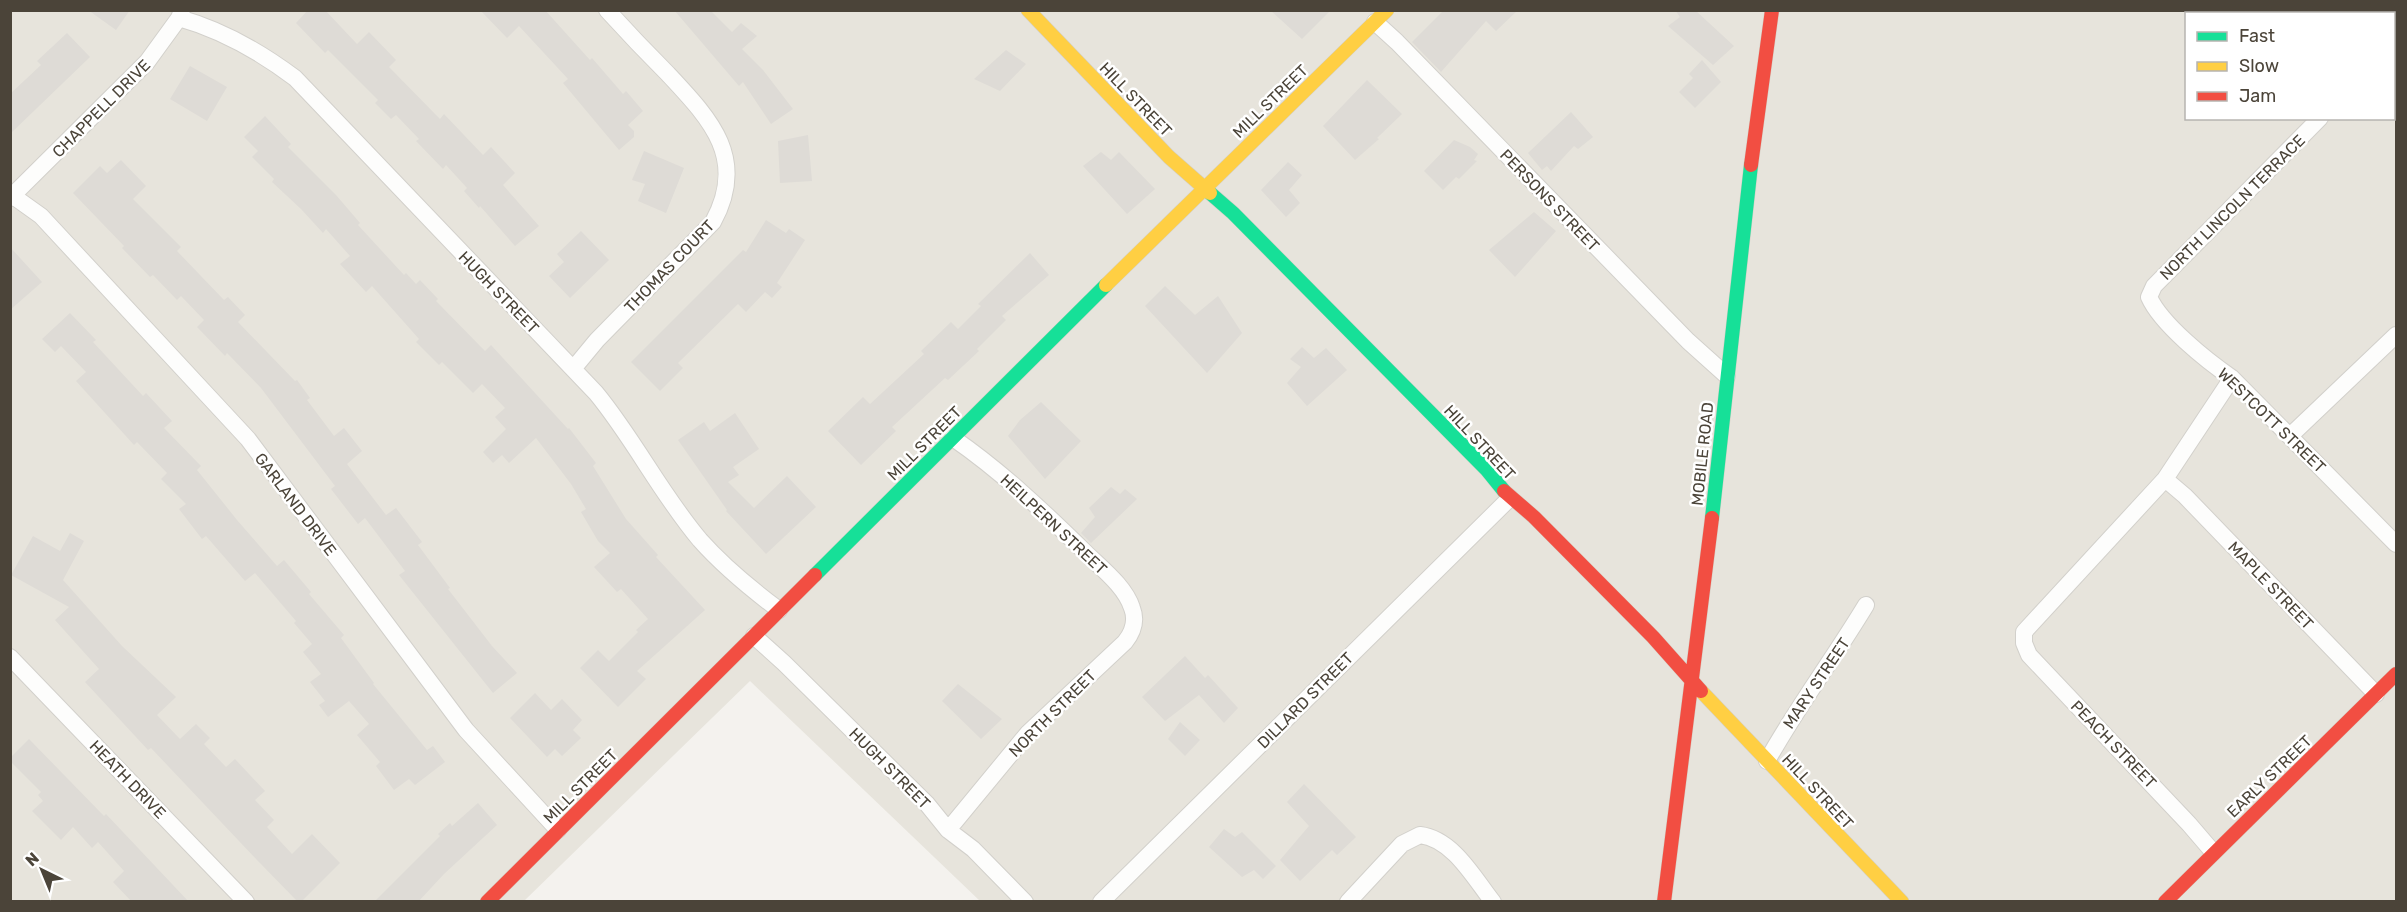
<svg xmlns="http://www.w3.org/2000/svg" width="2407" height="912" font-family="Rubik,sans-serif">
	<rect width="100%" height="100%" fill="#f4f2ee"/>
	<path fill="#e7e4dc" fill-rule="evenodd" d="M10 11H2396V901H980L750 681 524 901H11ZM2186 14H2394V118H2186Z"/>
	<path fill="#dedbd6" d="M88 10H130L116 30Z
		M308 10H325L357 44 369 32 396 60 389 67 440 119 444 114 483 155 491 147 515 173 503 185 539 226 515 246 480 206 479 208 464 191 467 188 446 165 443 169 416 141 419 139 396 115 391 119 375 103 378 100 328 50 325 53 296 23Z
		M480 10H545L590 60 592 58 623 94 626 91 643 111 628 125 634 131V137L619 150 563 83 568 79 519 26 507 38Z
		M674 10H710L732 32 741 23 757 36 742 49 763 70 793 109 771 124 743 82 739 86Z
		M1270 10H1331L1302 39Z
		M1444 10H1518L1496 31 1486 21 1441 72 1412 42Z
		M1675 10H1695L1734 46 1713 65 1668 26 1680 17Z
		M67 33 90 57 10 134V94L41 65 37 61Z
		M1006 50 1026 64 1000 91 974 79Z
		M1702 60 1721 82 1695 108 1679 92 1693 78 1689 74Z
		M190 66 227 87 207 121 170 99Z
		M1367 80 1402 114 1377 138 1379 139 1355 160 1323 126Z
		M1571 112 1593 137 1578 149 1574 146 1551 171 1547 166 1542 170 1528 153Z
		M265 116 291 144 288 147 336 195 360 223 358 225 404 275 406 273 416 284 420 280 438 299 436 301 485 351 491 345 568 429 569 428 596 463 593 466 626 519 658 555 656 557 705 610 637 671 646 679 618 707 580 668 598 650 609 661 638 632 636 630 648 619 621 589 617 592 594 567 610 553 598 541 581 512 586 509 571 484 536 438 509 463 502 455 493 463 483 452 506 429 495 417 505 408 482 384 473 393 442 362 439 365 416 342 419 339 372 286 366 292 340 264 350 256 326 229 323 233 301 209 272 182 274 179 252 157 258 151 244 137Z
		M808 135 812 181 780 183 778 141Z
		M1454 140 1470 147 1478 154 1474 160 1477 161 1459 179 1456 177 1443 190 1424 171Z
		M644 151 684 168 666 213 638 201 645 184 632 180Z
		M1101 152 1111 160 1119 152 1155 189 1127 214 1083 166Z
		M121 160 146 186 133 199 181 247 177 251 224 300 228 297 245 315 238 322 295 381 297 380 310 398 307 400 334 436 344 428 362 451 347 464 386 515 396 508 422 542 418 545 450 588 448 589 492 646 517 673 493 693 399 575 405 571 365 518 358 524 331 489 335 486 261 388 227 353 225 356 197 327 204 320 181 296 177 300 153 275 150 277 122 248 124 246 73 193 100 166 107 173Z
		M1288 162 1302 175 1289 190 1300 203 1286 217 1261 190Z
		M1534 212 1556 231 1515 277 1489 250Z
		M766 220 786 233 789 229 805 240 777 283 782 287 772 298 765 292 746 312 738 304 678 363 683 368 660 391 631 362 743 250 746 252Z
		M581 231 609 260 570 298 549 276 564 262 557 254Z
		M10 247 42 282 10 310Z
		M1030 253 1049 275 1002 316 1006 320 977 349 979 351 948 380 945 378 892 427 896 431 861 465 828 431 863 397 870 404 924 354 921 351 951 322 958 329 981 306 978 304Z
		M1165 286 1195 315 1218 296 1242 333 1207 373 1145 306Z
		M70 313 96 340 93 342 143 396 146 393 172 421 164 428 201 466 197 470 237 520 277 566 284 560 311 592 309 594 344 635 341 638 374 683 373 684 427 750 433 746 445 762 415 785 409 779 394 790 376 766 380 762 357 735 369 724 349 701 328 717 319 705 325 701 310 682 321 674 303 652 312 644 294 623 296 621 255 573 245 581 206 536 202 539 179 509 186 504 161 479 167 473 137 442 134 445 76 381 86 372 61 346 55 352 42 339Z
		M1302 347 1314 358 1326 348 1347 370 1307 406 1287 383 1301 367 1290 359Z
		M1041 402 1081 441 1045 479 1008 436 1020 420Z
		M735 413 759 449 733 467 739 475 728 482 754 508 787 476 816 507 766 554 726 511 727 510 678 440 704 422 710 431Z
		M1111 487 1120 494 1125 489 1137 499 1091 543 1081 533 1095 517 1089 508Z
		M70 533 84 541 63 580 122 646 176 697 157 715 180 739 196 724 210 738 204 744 226 767 235 759 265 791 255 800 274 820 267 827 292 854 312 834 340 863 301 902H298L257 860 151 748 148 750 85 682 99 669 55 620 69 607 11 575 33 536 60 551Z
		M1185 656 1205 678 1208 675 1238 708 1224 723 1199 695 1165 721 1142 697Z
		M958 684 1002 719 981 739 942 701Z
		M535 693 551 710 562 699 582 720 573 730 581 738 562 756 555 749 547 757 510 718Z
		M1180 722 1200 740 1185 756 1168 739Z
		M29 739 104 816 106 814 189 902H132L113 882 124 871 98 842 92 848 73 827 61 840 32 811 43 801 38 795 41 792 10 761V758Z
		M1304 784 1356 837 1337 855 1332 850 1300 881 1280 860 1309 826 1287 802Z
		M478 803 497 825 444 874 418 902H374L440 836 438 834 450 823 452 826Z
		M1224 829 1235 837 1242 832 1276 866 1263 879 1254 870 1242 877 1209 847Z"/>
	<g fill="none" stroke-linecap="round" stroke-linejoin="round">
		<g stroke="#d2d0cb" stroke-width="18">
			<path id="street" d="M179 18C222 30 259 51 295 78L596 393C634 439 661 494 700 540 724 567 751 589 779 610
				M1375 22 1397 42 1688 341 1727 376
				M2394 44 2396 41
				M2320 118 2154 286 2149 297C2161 324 2207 361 2232 378L2396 544
				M13 196 41 216 248 439 466 730 558 830
				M10 198 147 62 179 18 182 10
				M573 369 597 340 713 222C748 158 710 119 668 74 647 53 627 32 607 10
				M2291 435 2396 335
				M2165 479 2185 496 2376 694
				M754 636 784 663 927 804 948 830 973 849 1025 902
				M10 657 246 902
				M1767 761C1797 707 1834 658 1866 605
				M948 830 1028 733 1125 642C1133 632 1137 621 1132 608 1125 586 1101 568 1085 552 1044 512 1001 471 953 438
				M2213 852 2189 824 2029 655 2024 643V632L2165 479 2232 378
				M1101 902 1510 498
				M1348 902 1402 844 1420 835C1453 839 1474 878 1493 902"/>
		</g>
		<g stroke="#d3cfc5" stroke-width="15">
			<path id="fast" d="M1210 193 1233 213 1487 470 1504 491
				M1712 518 1751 165
				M815 575 1106 285"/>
		</g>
		<g stroke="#d3cfc5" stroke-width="15">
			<path id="slow" d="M1028 10 1169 157 1210 193
				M1106 285 1387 10
				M1701 691 1902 902"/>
		</g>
		<g stroke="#d3cfc5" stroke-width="15">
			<path id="jam" d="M1751 165 1772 10
				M1504 491 1534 517 1653 637 1701 691
				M487 902 815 575
				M1664 902 1712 518
				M2165 902 2396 674"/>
		</g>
		<use href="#street" stroke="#fdfdfc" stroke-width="16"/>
		<use href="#fast" stroke="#16e098" stroke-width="14"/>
		<use href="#slow" stroke="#ffcf43" stroke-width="14"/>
		<use href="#jam" stroke="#f24e42" stroke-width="14"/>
	</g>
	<g text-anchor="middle" stroke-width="5" stroke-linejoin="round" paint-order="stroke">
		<g font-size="16" fill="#4b4439" stroke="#fff">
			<text transform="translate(1136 99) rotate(46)" y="6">HILL STREET</text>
			<text transform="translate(1270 101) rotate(-44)" y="6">MILL STREET</text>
			<text transform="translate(101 108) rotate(-45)" y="6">CHAPPELL DRIVE</text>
			<text transform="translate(1550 200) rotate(46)" y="6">PERSONS STREET</text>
			<text transform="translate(2232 207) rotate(-45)" y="6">NORTH LINCOLN TERRACE</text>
			<text transform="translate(669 266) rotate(-46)" y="6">THOMAS COURT</text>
			<text transform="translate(499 292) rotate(46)" y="6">HUGH STREET</text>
			<text transform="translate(2272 420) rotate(44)" y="6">WESTCOTT STREET</text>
			<text transform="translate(1480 442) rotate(47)" y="6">HILL STREET</text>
			<text transform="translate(924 443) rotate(-45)" y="6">MILL STREET</text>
			<text transform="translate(1702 454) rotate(-84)" y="6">MOBILE ROAD</text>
			<text transform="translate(296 504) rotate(53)" y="6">GARLAND DRIVE</text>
			<text transform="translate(1054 524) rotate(43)" y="6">HEILPERN STREET</text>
			<text transform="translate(2271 585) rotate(46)" y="6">MAPLE STREET</text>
			<text transform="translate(1816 683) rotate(-56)" y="6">MARY STREET</text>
			<text transform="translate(1305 700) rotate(-45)" y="6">DILLARD STREET</text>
			<text transform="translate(1052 713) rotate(-45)" y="6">NORTH STREET</text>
			<text transform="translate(2114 744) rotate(46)" y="6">PEACH STREET</text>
			<text transform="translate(890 768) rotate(45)" y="6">HUGH STREET</text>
			<text transform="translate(2269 776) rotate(-44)" y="6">EARLY STREET</text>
			<text transform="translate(128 779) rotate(46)" y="6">HEATH DRIVE</text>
			<text transform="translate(580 786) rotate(-45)" y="6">MILL STREET</text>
			<text transform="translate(1818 791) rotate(47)" y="6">HILL STREET</text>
		</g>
	</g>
	<rect width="2407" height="912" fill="none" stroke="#4b4439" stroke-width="24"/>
	<rect x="2185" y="12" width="210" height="108" fill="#ffffff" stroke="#b7b4b0" stroke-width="1.5"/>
	<rect x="2197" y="32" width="30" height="9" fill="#16e098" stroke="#b7b4b0" stroke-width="1.5"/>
	<text x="2239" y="42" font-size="18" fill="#4b4439">Fast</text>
	<rect x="2197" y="62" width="30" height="9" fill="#ffcf43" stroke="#b7b4b0" stroke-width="1.5"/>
	<text x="2239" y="72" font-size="18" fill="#4b4439">Slow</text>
	<rect x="2197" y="92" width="30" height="9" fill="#f24e42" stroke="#b7b4b0" stroke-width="1.5"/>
	<text x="2239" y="102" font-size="18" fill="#4b4439">Jam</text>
	<g transform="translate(42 870) rotate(317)" stroke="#ffffff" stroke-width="4.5" paint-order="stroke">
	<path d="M0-4.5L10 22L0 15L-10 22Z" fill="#4b4439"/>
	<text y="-9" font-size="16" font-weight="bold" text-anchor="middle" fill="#4b4439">N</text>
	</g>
</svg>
